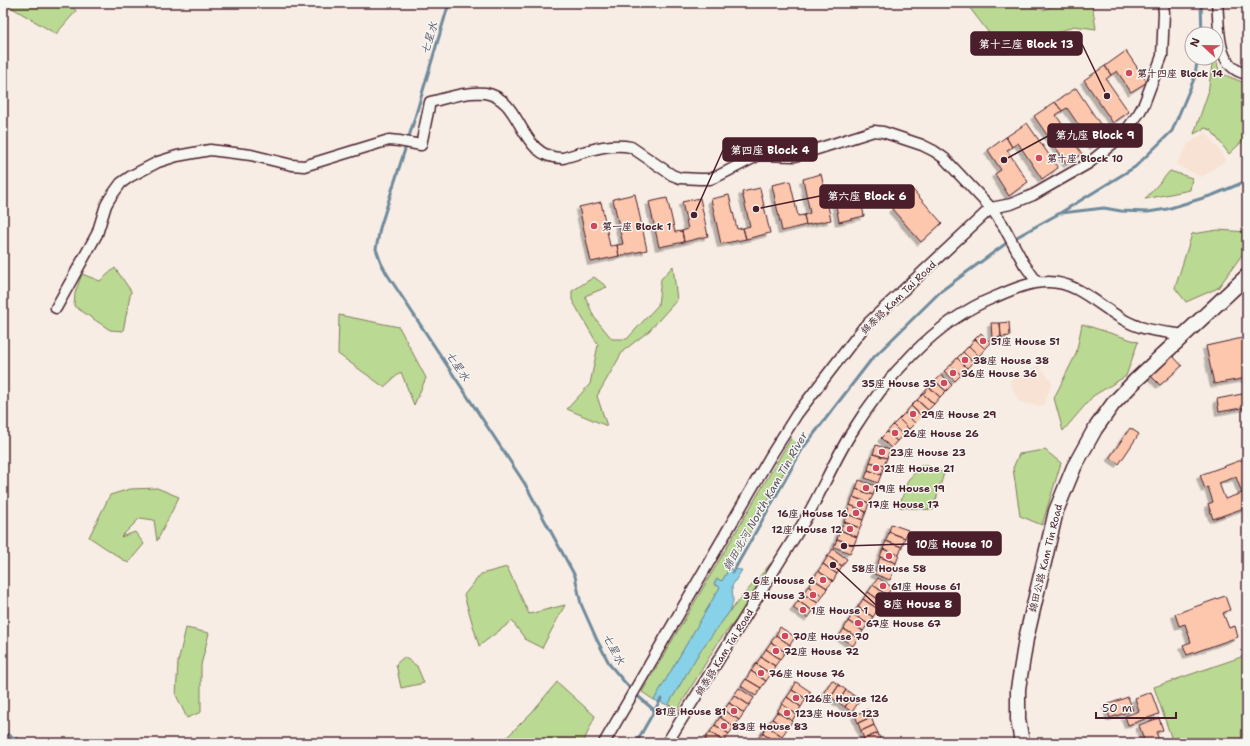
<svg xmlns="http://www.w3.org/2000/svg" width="1250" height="746" font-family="'Shantell Sans','LXGW WenKai TC',sans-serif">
	<defs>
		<filter id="shadow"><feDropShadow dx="-3.5" dy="3.5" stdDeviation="0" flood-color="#0004"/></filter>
	</defs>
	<rect width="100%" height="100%" fill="#f7ede4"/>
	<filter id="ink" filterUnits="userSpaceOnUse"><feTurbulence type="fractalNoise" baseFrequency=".025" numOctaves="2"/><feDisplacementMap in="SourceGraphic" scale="8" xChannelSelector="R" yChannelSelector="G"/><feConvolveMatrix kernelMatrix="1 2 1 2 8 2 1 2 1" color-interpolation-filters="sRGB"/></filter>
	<g filter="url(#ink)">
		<path fill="#f8e2d4" d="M1206 132 1226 160 1202 177 1176 165 1188 144Z
			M1038 365 1052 382 1043 407 1019 402 1009 381Z"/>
		<path fill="#bad992" stroke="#827c5e" d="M4 3H70L76 11 56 34Z
			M966 3H1031L1044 10 1058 3H1092L1096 29 1074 26 1005 54Z
			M1213 58H1216L1219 71 1225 75 1247 84V137L1229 154 1211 130 1205 128 1194 134 1208 93Z
			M1170 171 1192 178 1190 190 1145 199Z
			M1218 230 1247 232V248L1218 288 1186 302 1175 288 1192 234Z
			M673 266 677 300 649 331 623 351 597 396 607 426 567 409 590 384 598 345 572 300V291L594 277 607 287 585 296 594 317 612 339H627L658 305 661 279Z
			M115 268 131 291 123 331 110 330 74 306 75 293 82 274 100 281Z
			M339 315 399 327 426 378 414 405 401 372 384 387 338 354Z
			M1082 324 1138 342 1126 376 1093 396 1063 431 1054 398 1076 354Z
			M791 438 799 446 722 581 717 579 714 584 720 587 654 700 642 692Z
			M1045 450 1061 463 1042 525 1020 516 1013 468 1019 454Z
			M923 464 944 473 933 510 899 507 908 480Z
			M157 488 179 497 157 541 154 520 140 518 121 537 135 532 144 544 128 563 89 537 110 495 130 489Z
			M771 563 742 613 719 641 678 709 668 705 700 651 730 611Z
			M507 567 529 614 565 605 542 648 526 640 512 621 479 646 464 595 481 574Z
			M186 628 209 633 201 665V712L187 718 176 695 178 662Z
			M1247 655V743H1173L1154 687Z
			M404 657 417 666 424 683 401 688 396 664Z
			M557 682 595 716 583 743H501L532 712Z"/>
		<path fill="#87d2e8" stroke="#6f8a9c" d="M729 569 742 570 732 586 733 601 730 611 700 651 668 705 654 700 720 587 714 584 717 579 722 581Z"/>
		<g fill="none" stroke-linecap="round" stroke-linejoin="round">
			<path stroke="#6f8a9c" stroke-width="3" d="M449 3 413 124 380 228 376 249 381 263 387 274 525 484 575 576 581 604 597 640 610 665 633 692 654 710
				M1201 3 1202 34
				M1061 213 1104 208 1121 211 1148 212 1167 209 1213 195 1242 183
				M733 572 803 448 871 360 941 291 1008 242 1060 213 1135 167 1172 131 1194 79 1198 58
				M3 733 27 743
				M636 743 661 699"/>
		</g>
		<path fill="#fcc7ad" stroke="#4a1f2b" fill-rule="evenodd" filter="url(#shadow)" d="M1126 51 1147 82 1131 92 1117 71 1111 75 1105 66Z
			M1105 66 1111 75 1106 79 1129 112 1113 123 1084 80Z
			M1076 88 1108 136 1093 146 1067 108 1062 111 1055 102Z
			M1055 102 1062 111 1056 115 1082 154 1067 164 1034 116Z
			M1027 123 1058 168 1042 179 1018 143 1012 147 1006 137Z
			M1006 137 1012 147 1007 150 1028 182 1009 196 995 174 1001 170 988 150Z
			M821 174 831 220 806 225 804 215 810 213 803 179Z
			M790 181 798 216 804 215 806 225 782 231 772 185Z
			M760 188 770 233 746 239 743 228 750 226 742 192Z
			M913 190 942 223 921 242 892 209Z
			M635 194 647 250 619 256 617 245 623 244 613 199Z
			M729 195 737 229 743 228 746 239 721 244 711 199Z
			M860 195 864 216 839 222 835 200Z
			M667 198 675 232 682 231 684 242 659 247 649 202Z
			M700 198 708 236 684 242 682 231 688 229 682 202Z
			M601 202 610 246 617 245 619 256 591 262 579 207Z
			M1009 322 1010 336 1001 337 1000 323Z
			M991 323H1000L1001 337 992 338Z
			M981 333 991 343 985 349 975 339Z
			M1247 337V378L1214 384 1206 346Z
			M975 339 985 349 979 356 969 346Z
			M969 346 979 356 973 362 963 352Z
			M963 352 973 362 967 368 957 358Z
			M1173 356 1182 366 1160 385 1151 376Z
			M957 358 967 368 961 375 951 365Z
			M951 365 961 375 955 381 944 371Z
			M942 375 952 385 946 391 935 381Z
			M935 381 946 391 940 397 929 387Z
			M929 387 940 397 934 404 923 394Z
			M1247 393V407L1219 412 1217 399Z
			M923 394 934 404 928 410 917 400Z
			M917 400 928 410 922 416 911 406Z
			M911 406 922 416 915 423 905 413Z
			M905 413 915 423 909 429 899 419Z
			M899 419 909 429 903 435 893 425Z
			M893 425 903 435 897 441 887 432Z
			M1130 428 1139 434 1119 464 1110 457Z
			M887 432 897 441 891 448 881 438Z
			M876 445 890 450 887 458 873 454Z
			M873 454 887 458 884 466 870 462Z
			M1247 458V507L1213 519 1208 504 1213 502 1208 487 1205 489 1200 475ZM1236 477 1242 493 1225 499 1219 483Z
			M870 462 884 466 881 475 868 470Z
			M868 470 881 475 878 483 865 478Z
			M859 480 876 486 873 495 856 489Z
			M856 489 873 495 869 503 853 497Z
			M853 497 869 503 866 512 850 505Z
			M850 505 866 512 863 520 847 514Z
			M847 514 863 520 860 528 844 522Z
			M844 522 860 528 857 537 840 530Z
			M891 524 908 530 905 538 889 532Z
			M840 530 857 537 854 545 837 539Z
			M889 532 905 538 902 547 886 541Z
			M837 539 854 545 850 553 834 547Z
			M886 541 902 547 899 555 883 549Z
			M833 549 847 559 842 566 828 556Z
			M883 549 899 555 896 563 880 557Z
			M828 556 842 566 837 574 823 564Z
			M880 557 896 563 893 572 877 566Z
			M823 564 837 574 833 581 818 571Z
			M877 566 893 572 890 580 874 574Z
			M818 571 833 581 827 588 813 579Z
			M878 578 892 587 887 595 873 585Z
			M813 579 827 588 823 596 808 586Z
			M873 585 887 595 882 602 868 592Z
			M808 586 823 596 818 603 803 594Z
			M868 592 882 602 878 609 863 599Z
			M803 594 818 603 813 611 798 601Z
			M1225 596 1230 610 1223 613 1229 628 1235 626 1238 637 1187 655 1183 645 1191 642 1185 624 1179 626 1175 614Z
			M863 599 878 609 873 617 858 607Z
			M798 601 813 611 808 618 793 608Z
			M858 607 873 617 868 624 853 614Z
			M853 614 868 624 863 631 848 621Z
			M848 621 863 631 858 638 844 629Z
			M780 627 795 637 790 645 776 635Z
			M844 629 858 638 853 646 839 636Z
			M776 635 790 645 785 652 771 642Z
			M771 642 785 652 780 659 766 649Z
			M766 649 780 659 775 666 761 657Z
			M761 657 775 666 771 674 756 664Z
			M756 664 771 674 766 681 751 671Z
			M751 671 766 681 761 688 746 679Z
			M746 679 761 688 756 696 741 686Z
			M832 680 839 685 831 697 824 692Z
			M796 682 811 692 806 699 792 690Z
			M839 685 846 690 838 702 831 697Z
			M739 688 754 698 749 705 734 695Z
			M792 690 806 699 801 707 787 697Z
			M846 690 853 695 845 707 838 702Z
			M1151 692 1159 714 1128 725 1125 716 1139 711 1135 698Z
			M734 695 749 705 744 713 729 703Z
			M853 695 860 700 852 712 845 707Z
			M787 697 801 707 796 714 782 704Z
			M1128 697 1133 710 1110 718 1106 705Z
			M729 703 744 713 739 720 724 710Z
			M782 704 796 714 792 721 777 712Z
			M868 709 871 717 858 723 855 715Z
			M724 710 739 720 734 727 720 717Z
			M777 712 792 721 787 729 772 719Z
			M720 717 734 727 729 734 715 725Z
			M871 717 874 725 861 731 858 723Z
			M1159 718 1163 730 1156 732 1160 743H1145L1139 725Z
			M772 719 787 729 782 736 767 726Z
			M715 725 729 734 724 742 710 732Z
			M874 725 878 733 864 739 861 731Z
			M767 726 782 736 777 743 762 733Z
			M710 732 724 742 723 743H711L705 739Z
			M762 733 777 743H761L757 741Z
			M878 733 881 742 877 743H866L864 739Z"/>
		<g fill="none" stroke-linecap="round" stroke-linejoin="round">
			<g stroke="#4a1f2b" stroke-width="13">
				<path id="minor" d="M1217 3C1220 28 1215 68 1247 74
					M991 208 1011 204 1033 195 1089 163 1122 136 1139 113 1144 104 1162 56 1164 13 1163 3
					M56 308 97 234 106 205 110 198 121 183 131 176 158 162 177 156 210 150 251 155 292 165 304 166 389 140 399 141 421 145 430 102C447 98 467 91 485 93 524 99 518 159 563 158 585 152 608 142 631 147L672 175 680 178 700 179H710L720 175 759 155 795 156 874 131 883 132 922 145 934 151 944 158 991 208 1003 225 1024 264 1037 282
					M604 743 770 457 797 414 864 327 991 208
					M667 743C711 672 755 601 799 530 818 500 831 466 850 435 884 380 934 321 995 297 1011 290 1029 282 1047 282 1079 281 1101 309 1128 322 1145 331 1166 332 1184 335"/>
			</g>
			<g stroke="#4a1f2b" stroke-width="17">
				<path id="secondary" d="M1022 743 1018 719V689L1026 639 1056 511 1074 467 1095 429 1113 404 1136 380 1247 276"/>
			</g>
			<use href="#minor" stroke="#f6f6f2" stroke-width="10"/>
			<use href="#secondary" stroke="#f6f6f2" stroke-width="14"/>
		</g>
	</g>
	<g fill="#d1495b" stroke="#f6f6f2" stroke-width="1.5">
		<circle cx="1129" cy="73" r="4"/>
		<circle cx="1039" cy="158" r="4"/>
		<circle cx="594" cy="226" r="4"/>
		<circle cx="983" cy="341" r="4"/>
		<circle cx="965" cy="360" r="4"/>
		<circle cx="953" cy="373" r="4"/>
		<circle cx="944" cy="383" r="4"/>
		<circle cx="913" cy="414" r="4"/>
		<circle cx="895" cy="433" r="4"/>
		<circle cx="882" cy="452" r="4"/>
		<circle cx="876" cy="468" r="4"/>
		<circle cx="866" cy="488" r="4"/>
		<circle cx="860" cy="504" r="4"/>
		<circle cx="856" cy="513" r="4"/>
		<circle cx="850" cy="529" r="4"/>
		<circle cx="889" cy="556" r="4"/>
		<circle cx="823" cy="580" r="4"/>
		<circle cx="883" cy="586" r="4"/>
		<circle cx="813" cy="595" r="4"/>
		<circle cx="803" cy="610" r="4"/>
		<circle cx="858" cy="623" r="4"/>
		<circle cx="785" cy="636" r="4"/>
		<circle cx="776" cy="651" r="4"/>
		<circle cx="761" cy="673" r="4"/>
		<circle cx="796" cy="698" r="4"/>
		<circle cx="734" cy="711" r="4"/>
		<circle cx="787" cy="713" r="4"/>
		<circle cx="724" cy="726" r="4"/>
	</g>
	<g text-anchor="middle" stroke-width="3" stroke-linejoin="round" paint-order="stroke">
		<g font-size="10" font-weight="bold" fill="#4a1f2b" stroke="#f6f6f2" text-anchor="start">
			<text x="1137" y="77">第十四座 Block 14</text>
			<text x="1047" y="162">第十座 Block 10</text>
			<text x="602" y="230">第一座 Block 1</text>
			<text x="991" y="345">51座 House 51</text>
			<text x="973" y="364">38座 House 38</text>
			<text x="961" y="377">36座 House 36</text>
			<text x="936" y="387" text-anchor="end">35座 House 35</text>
			<text x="921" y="418">29座 House 29</text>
			<text x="903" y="437">26座 House 26</text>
			<text x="890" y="456">23座 House 23</text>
			<text x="884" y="472">21座 House 21</text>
			<text x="874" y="492">19座 House 19</text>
			<text x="868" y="508">17座 House 17</text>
			<text x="848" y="517" text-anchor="end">16座 House 16</text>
			<text x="842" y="533" text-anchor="end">12座 House 12</text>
			<text x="889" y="572" text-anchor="middle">58座 House 58</text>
			<text x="815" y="584" text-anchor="end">6座 House 6</text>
			<text x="891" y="590">61座 House 61</text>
			<text x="805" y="599" text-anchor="end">3座 House 3</text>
			<text x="811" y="614">1座 House 1</text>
			<text x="866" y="627">67座 House 67</text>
			<text x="793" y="640">70座 House 70</text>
			<text x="784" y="655">72座 House 72</text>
			<text x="769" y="677">76座 House 76</text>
			<text x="804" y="702">126座 House 126</text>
			<text x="726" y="715" text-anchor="end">81座 House 81</text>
			<text x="795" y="717">123座 House 123</text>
			<text x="732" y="730">83座 House 83</text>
		</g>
		<g font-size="10" fill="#4a1f2b" stroke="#f6f6f2">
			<text transform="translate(898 297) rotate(-44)" y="4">錦泰路 Kam Tai Road</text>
			<text transform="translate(1045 558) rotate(-76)" y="4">錦田公路 Kam Tin Road</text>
			<text transform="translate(724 652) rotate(-58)" y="4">錦泰路 Kam Tai Road</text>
		</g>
		<g font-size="11" font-style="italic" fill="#5c5564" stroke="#f6f6f2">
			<text transform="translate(429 38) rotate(-73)" y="4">七星水</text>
			<text transform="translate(458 366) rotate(57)" y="4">七星水</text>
			<text transform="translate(765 501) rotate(-60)" y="4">錦田北河 North Kam Tin River</text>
			<text transform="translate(614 649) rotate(62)" y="4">七星水</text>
		</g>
	</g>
	<path fill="none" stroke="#4a1f2b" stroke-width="1.5" d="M1107 96L1082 44M1004 160L1048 136M694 215L723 150M756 209L820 196M844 546L908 544M833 565L876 605"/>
	<g fill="#4a1f2b" stroke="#f6f6f2" stroke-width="1.5">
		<circle cx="1107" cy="96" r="4"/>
		<circle cx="1004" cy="160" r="4"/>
		<circle cx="694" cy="215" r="4"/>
		<circle cx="756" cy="209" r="4"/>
		<circle cx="844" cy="546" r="4"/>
		<circle cx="833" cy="565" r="4"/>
	</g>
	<g fill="#4a1f2b" stroke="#4a1f2b" stroke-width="1.5">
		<rect x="971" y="32" width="111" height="23" rx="4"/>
		<rect x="1048" y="124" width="94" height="23" rx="4"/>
		<rect x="723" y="138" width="94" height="23" rx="4"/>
		<rect x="820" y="185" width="94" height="23" rx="4"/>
		<rect x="908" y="532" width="93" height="23" rx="4"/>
		<rect x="876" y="593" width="84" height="23" rx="4"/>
	</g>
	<g font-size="11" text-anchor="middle" font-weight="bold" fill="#fff">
		<text x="1026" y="48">第十三座 Block 13</text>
		<text x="1095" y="139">第九座 Block 9</text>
		<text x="770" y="154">第四座 Block 4</text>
		<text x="867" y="200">第六座 Block 6</text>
		<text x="954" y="548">10座 House 10</text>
		<text x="918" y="608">8座 House 8</text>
	</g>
	<rect width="1250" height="746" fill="none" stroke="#f6f6f2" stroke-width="16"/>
	<rect x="8" y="8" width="1234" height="730" fill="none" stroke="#4a1f2b" stroke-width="1.5" filter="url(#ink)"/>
	<g transform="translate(1204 46) rotate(292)"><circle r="19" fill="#f6f6f2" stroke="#b1a0a2"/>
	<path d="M0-3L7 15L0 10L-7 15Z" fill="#d1495b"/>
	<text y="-6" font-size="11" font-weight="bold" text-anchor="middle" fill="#4a1f2b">N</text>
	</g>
	<path d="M1096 712v6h80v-6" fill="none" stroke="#4a1f2b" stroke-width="2"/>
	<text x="1102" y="712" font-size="12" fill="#4a1f2b" stroke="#f6f6f2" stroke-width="3" paint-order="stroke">50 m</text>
</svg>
